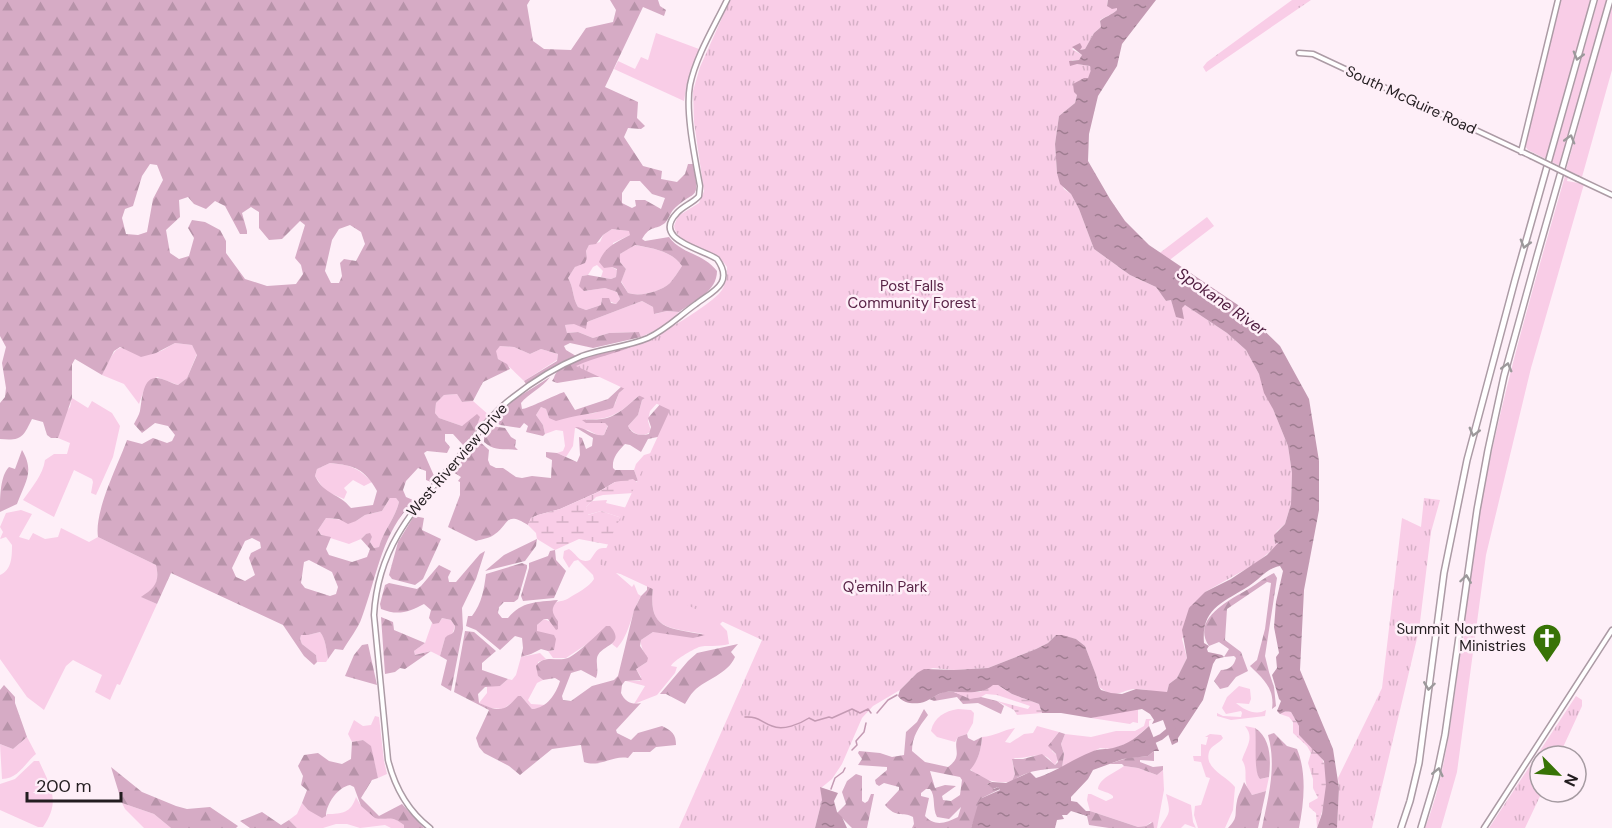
<svg xmlns="http://www.w3.org/2000/svg" width="1612" height="828" font-family="'DM Sans',sans-serif">
	<defs>
		<pattern id="forest-firs" width="22" height="20" patternUnits="userSpaceOnUse" patternTransform="scale(1.5)"><rect width="22" height="20" fill="#d6abc5"/><path d="M5 1l3.5 6h-7zM16 11l3.5 6h-7z" fill="#b793a9"/></pattern>
		<pattern id="wetland-marsh" width="20" height="14" patternUnits="userSpaceOnUse" patternTransform="scale(1.5)"><rect width="20" height="14" fill="#f9cde7"/><path d="M1 5h8M5 5V1M11 12h8M15 12V8" fill="none" stroke="#d5b0c6"/></pattern>
		<pattern id="park-tufts" width="24" height="20" patternUnits="userSpaceOnUse" patternTransform="scale(1.5)"><rect width="24" height="20" fill="#f9cde7"/><path d="M3 7l-1-3M5 7V3M7 7l1-3M15 17l-1-3M17 17v-4M19 17l1-3" fill="none" stroke="#d5b0c6"/></pattern>
		<pattern id="water-ripples" width="26" height="14" patternUnits="userSpaceOnUse" patternTransform="scale(1.5)"><rect width="26" height="14" fill="#c49ab3"/><path d="M2 4q2-2 4 0t4 0M15 11q2-2 4 0t4 0" fill="none" stroke="#9f7d91"/></pattern>
	</defs>
	<rect width="100%" height="100%" fill="#feeff8"/>
	<path fill="#f9cde7" d="M1560 0H1591L1546 159 1528 150 1525 146Z
		M1598 0H1607L1560 166 1552 162Z
		M1612 6V70L1582 177 1566 170Z
		M656 33 699 49 687 83 684 101 614 69 618 61 635 69 641 57 648 60Z
		M1565 176 1568 177 1567 181 1584 184 1531 368 1486 555 1457 772 1441 828H1425C1443 782 1449 735 1456 686 1463 629 1469 572 1479 515 1500 400 1533 288 1565 176Z
		M612 229 630 231V235L613 243 612 267 617 270 616 277 611 279 601 277 603 271 597 265 593 267 588 275 582 276 584 291 605 288 617 292 620 299 616 304 602 298 601 305 586 310 578 307C572 297 574 288 568 278L575 267 587 258 586 251 589 245 600 242 603 235Z
		M634 245C652 248 672 251 682 266 678 272 674 278 670 283 660 292 640 297 628 293L621 281 626 269 620 262V254Z
		M642 301 653 307 655 314 667 311 679 312 667 325 641 337 639 332 609 333 593 338 578 332 567 333 565 325 587 322Z
		M175 343 192 345 197 354 187 378 178 385 157 377 144 390 139 404 124 384 102 375C122 333 117 352 153 353 160 353 169 346 175 343Z
		M643 343 774 639 725 619 720 624 727 631 729 644C719 647 705 645 699 647 692 650 674 660 671 666L677 667 675 673 657 695 634 704 645 686 626 681H640L641 677 636 669 647 662C646 654 640 648 641 640L653 632 704 634C664 627 646 629 654 580L616 573 632 587 634 584 638 594 641 596C631 613 630 634 617 648L612 644 615 639 587 644 566 658H553L548 651 554 650 537 631V625L544 619 551 622 558 621 552 613C553 597 560 604 569 598 577 593 589 587 594 579L593 575 578 560 574 561 569 568 563 558 564 551 569 549C577 554 579 564 590 560 598 550 596 546 612 549L622 518 601 511 587 515 586 507 592 501 607 500 606 503 636 510 638 481 634 470 636 464 644 455 686 443 632 353 630 347Z
		M500 346 514 347 530 354 541 349 558 354 557 360 524 381C515 373 508 364 498 359L495 351Z
		M626 387 642 393C622 410 614 421 586 419V423H605L608 425 604 435 599 436 588 430 575 428 573 446 566 457 557 453 563 451 565 446 563 431 556 430 545 434 543 425 536 415 541 407 546 409 549 418 595 413 615 404 619 393Z
		M457 394 462 402 473 401 490 416 474 434 480 417 462 426 439 418 435 413 436 403 444 395Z
		M648 396 660 400 650 411 648 421 651 431C644 438 633 435 628 426L638 415 642 400Z
		M72 398 88 408 92 401 112 413 120 426 113 457 96 495 91 493 93 482 92 479 74 470 54 517 23 500C32 487 43 475 45 460L54 454H67L70 443 58 438 65 413 70 407Z
		M330 463C351 465 357 467 372 482L364 486 353 480 344 488 347 492 344 499 325 491 315 476 317 469Z
		M390 498H396L399 502C395 519 383 531 379 547L374 548 370 542 372 537 366 534 361 539 349 544 321 535 318 530 326 518 356 521 365 515 382 511Z
		M21 510 32 514 19 537 29 540 33 533 45 539 58 537 61 528 89 542 98 537 156 565C160 582 156 588 142 597L157 604 120 685 117 684 110 700 95 692 102 675 73 660 66 666 44 710 27 697 0 659V575C12 570 12 556 12 545L6 537 0 539 3 532 0 527 6 513Z
		M442 618 451 620 455 626 452 635 445 638 440 656 430 651 415 655 414 651 425 643 432 623H439Z
		M320 632C326 638 326 650 328 659L326 662H317L316 655 302 644 300 639 301 634 308 635Z
		M540 653 546 659 538 662V676L543 680 537 683 528 700 531 704 546 705 540 708 532 709 521 696 503 709 490 708 479 703 487 693V686H500L508 679 512 680 516 675 521 657Z
		M1239 686 1250 689 1251 699 1249 704 1236 703C1244 710 1256 716 1266 710L1265 716 1231 720 1217 716V713L1223 716 1241 717 1242 713 1241 711 1226 714 1222 708 1227 697Z
		M958 709 971 710 974 713 973 723 967 734 958 737 955 742 937 737 931 731C934 717 945 711 958 709Z
		M1135 709H1138V723L1133 722 1130 724 1091 718Z
		M375 716 379 717 384 761 387 774 378 778 370 746 363 740 352 742 348 734 354 720 363 726 371 725Z
		M1146 719H1152L1149 721V726L1129 743 1111 749 1100 748 1062 768 1064 754 1061 744 1065 734 1091 737 1116 731H1135L1144 726Z
		M1037 726 1059 732 1051 742 1052 751 1059 757 1055 765C1052 763 1050 759 1047 757 1038 752 1025 759 1015 758L1012 760 1015 774 1012 781C998 785 980 779 970 769 979 760 981 749 982 737 995 736 1003 730 1015 728L1005 742 1010 743 1024 734 1033 733Z
		M1245 726 1255 728C1258 743 1253 769 1260 779L1269 777 1266 791 1252 795C1240 780 1250 772 1242 760 1246 747 1255 738 1245 726Z
		M1210 734 1221 735 1223 738C1220 743 1210 746 1209 752 1204 769 1227 776 1235 787L1233 810 1225 828H1198L1194 815 1195 806 1201 805 1210 778 1206 777 1201 762 1194 761 1193 756H1201V744L1206 745 1208 737H1205Z
		M27 737 36 754C24 764 18 779 2 779L0 744 13 749Z
		M34 761H39C51 788 61 801 43 827H38L0 810V784L15 779Z
		M1124 766 1138 768 1157 775 1163 770 1164 790 1157 828H1154L1151 822 1146 826 1138 827 1090 811 1087 800 1088 794H1091L1106 801 1113 798V796C1109 792 1103 792 1098 789 1099 778 1115 773 1124 766Z
		M1166 794 1191 805 1193 822 1196 828 1185 824 1181 828H1160C1170 810 1171 815 1166 794Z
		M356 797 361 806 380 819C390 817 395 818 404 825V828H391L385 825 360 828 347 824H336L323 828H297L289 820 297 814 302 803 308 810 326 816 327 814C342 814 351 813 356 797Z
		M122 803 154 814 171 828H144L125 809Z"/>
	<path fill="url(#forest-firs)" fill-rule="evenodd" d="M0 0H530L527 5 533 41 544 49 571 50 586 28 613 22 616 10 610 0H658L660 6 666 10 664 16 643 7 605 87 638 102 637 118 645 126 641 129 628 128 624 137 643 166 662 171 661 179 677 182 685 174 688 164H693C701 204 694 188 673 210 670 214 668 220 665 223 655 231 651 224 642 239L645 241 669 237C681 254 703 253 717 271 717 292 694 301 679 312L667 311 654 314 653 307 642 301 587 322 586 329 574 324 565 325 567 333 578 332 593 338 609 333 639 332 641 337 593 348 570 343 564 346 566 350 576 356 526 384 524 381 557 361 558 354 541 349 530 354 514 347 500 346 496 351 498 359 507 364 510 369 483 382 473 401 462 402 457 394 444 395 436 403 435 413 439 418 462 426 477 414 480 417 474 434 463 445 453 434H445V441L450 447 447 453 427 451 424 453 435 478 431 482 426 480V471L418 468 406 481 403 490 406 497 413 500V502C381 534 377 577 362 617 358 629 349 639 343 650L335 649 328 659C326 650 326 639 320 632L308 635H301L300 639 302 644 316 655 317 662 314 665 304 656 283 625 171 573 157 604 141 597C155 588 160 582 156 565L98 537C94 511 118 465 127 440L142 444 153 438 167 443 172 441 175 435 168 426 155 423 142 433 134 424C136 420 139 415 140 411 142 402 142 379 155 378 161 377 171 383 178 385L187 378 197 355 192 345 175 343 156 353 141 357 120 347 114 351 102 375 75 359 72 364V398L58 438H51L47 435 43 422 32 419C23 437 22 441 0 439V403L5 397 6 388 2 363 6 347 0 336ZM150 164 157 165 163 180 153 199 147 232 138 235 126 234 122 218 125 209 133 206 142 176ZM630 181H640L652 194 665 198 661 209 645 200H635L636 206 632 208 622 203V193ZM188 197 194 204 206 209 215 201 225 206 240 234H247V231L242 213 251 207 259 212V228L269 240 282 239 300 221 305 225 295 258 301 265 303 274 296 284 267 286 245 279 226 253V241L220 230 205 222 192 220 188 228 194 238 189 256 179 259 170 253 166 230 180 217 179 200ZM350 225 361 232 365 244 356 261 344 259 340 263 342 276 339 283H331L325 271 332 240 339 229ZM612 229 629 231 630 235C616 242 604 248 599 262L604 268 612 267 617 269 616 277 611 279 588 275 582 276 579 286 584 291 605 288 617 292 620 299 616 304 611 303 609 298H602L601 305 586 310 578 307C572 297 574 288 568 278L575 267 585 263 587 258 586 251 589 245 596 244 603 235ZM635 245C652 248 672 251 682 266 678 272 674 278 670 283 660 292 640 297 628 293L621 282 626 269 620 262V254ZM330 463C354 465 365 469 377 491L373 505 351 508C339 493 324 495 315 476L317 469ZM390 498H396L399 502C395 519 383 531 379 547L374 548 370 542 372 537 370 533 366 534 361 539 370 549 367 557 352 562 329 555 326 549 331 537 321 535 318 530 326 518 339 519 348 524 356 521 365 515 382 511ZM252 538 260 542 261 548 251 553 249 558 255 575 245 581 236 577 232 568 245 541ZM309 560 332 572 338 587 336 594 330 596 305 588 301 583 304 562Z
		M630 347 632 353 679 387 662 436 648 439 641 452 630 445 625 444C618 451 612 458 613 468L615 470H634L638 481 615 482 598 492 560 509 538 515 531 518 528 525C505 510 509 525 495 534 491 538 482 539 476 541L448 527 460 495V482L458 481 461 477 453 472 478 440 489 450 488 460 490 465 496 468H503L516 477 522 478 532 476 551 478 552 460 546 457V452L557 453 577 462 580 455 579 437 582 438 586 449 592 446 593 438 575 427C585 427 594 437 604 435L608 426 605 423H586L582 420C589 419 595 420 602 419 618 417 630 403 642 393L626 387 619 393 613 408C594 414 575 415 556 421L549 418 546 409 541 407 536 415 543 425 545 434 543 436 526 432 528 426 524 423 520 428 500 425 494 421 512 401 550 377C542 388 528 394 521 403L522 409C527 409 555 395 564 392L575 410 608 399 622 386 615 377H594L557 383 552 381C554 379 554 376 556 373 567 359 613 350 630 347ZM648 396 662 402 648 418 651 427 649 434C641 436 632 435 628 426L638 415 642 400Z
		M491 426 505 428 511 437 516 440 515 447 518 450C504 448 495 452 484 442V431Z
		M22 450C35 472 25 482 17 504L0 512C0 498 0 476 9 467L15 469Z
		M414 516 424 518 422 530 441 539 423 579 415 585 392 579 389 575 398 542Z
		M537 539 536 546 525 561 485 571 504 555Z
		M555 550 556 560 566 571 554 598 523 601 521 596 529 568V563L548 556 550 551Z
		M485 551 476 579 462 608 463 629 451 691 441 685 447 660 440 656 445 638C450 632 454 637 455 626L451 620 442 618 439 623 433 624 429 618 431 610 424 604C409 612 398 616 381 609L380 604 385 585 389 583 417 589 421 586 439 565 451 571 448 577 449 582H456L480 554Z
		M522 563 527 565V568L518 599 514 602H504L499 607 498 613 502 618H508C522 601 537 602 558 600 550 609 552 613 558 621V629L556 630 548 619H544L537 625V631L554 635 556 639 554 650 548 651 541 649 531 654 521 657 523 648 522 638 515 636 500 650 476 630 466 626 468 616H472C482 603 484 589 486 574Z
		M1274 573 1277 578 1265 656 1269 672 1274 687 1276 706 1272 709C1275 688 1263 679 1250 666L1257 660 1265 629 1271 583 1267 582 1227 609 1225 640 1241 652 1248 671 1236 677 1228 687 1220 689 1214 681 1221 670C1229 670 1234 666 1236 658L1234 656 1224 657 1229 649 1219 642 1209 646C1190 618 1232 599 1250 588 1258 583 1265 577 1274 573Z
		M654 580C646 630 665 627 705 635L693 638 653 632 641 640 640 646 648 658 647 662 636 669 642 680 625 681 622 685 621 693C625 702 632 705 641 703L616 730 617 733 631 740 638 733 662 726C672 731 676 734 676 745L656 747 650 752H633L628 758C612 755 600 768 584 762L581 745 552 749 520 775 509 766 484 753 479 747 476 738 489 710 454 692 465 631 474 632 496 651 482 663V670L508 679 500 686 485 687 478 694 479 703C499 712 504 712 518 696H521L532 709C547 708 556 694 560 681L555 678 543 680 538 676 536 666C544 654 557 662 568 658 576 655 599 633 606 626H610C627 646 600 644 597 658 596 665 599 671 596 678L581 670 571 673 562 696 563 700 571 701 592 686 614 680 618 676 634 610 641 596 647 590V585Z
		M381 617 393 622 394 630 425 643 414 651 415 655 431 651 405 669 400 668 395 672 385 674Z
		M368 644 377 685 345 676 354 655 362 645Z
		M738 644 731 652 735 657C728 674 706 679 694 691 690 695 688 699 685 704L666 694H660L688 661 697 653Z
		M4 685 15 697V703L27 737 13 749 0 744V690Z
		M943 692H954L970 698 981 697 997 701 1004 706 1001 714 978 703 963 704 957 697 934 701 929 699Z
		M924 709 928 715C919 727 912 736 912 751L925 762 948 767C964 755 952 749 958 737L967 734 968 738 974 741 982 737C981 749 979 760 970 770L992 782 987 784 994 789 998 787 1000 789 982 798 971 828H912L914 824 913 817C902 811 897 819 885 805L899 790V787L884 783 879 786 876 784 875 780 887 770V767L858 765 862 759 858 753 859 751 880 753 892 757 904 755 906 732 917 722ZM930 771 960 777 962 780 960 795 951 801 943 800 942 796 956 786 945 785 935 788ZM926 789H930C936 796 932 808 937 817L949 819 961 807 958 817C946 823 935 827 925 816L929 798 921 796V793Z
		M1255 728C1271 738 1271 760 1269 777L1260 779C1253 772 1257 741 1255 728Z
		M1059 732 1065 734 1061 744 1064 754 1062 768C1041 770 1031 769 1012 781L1015 774 1012 759H1023L1042 754 1055 765 1058 762 1056 754 1048 746Z
		M1274 733 1287 746 1297 749C1307 773 1304 803 1299 828H1262C1268 797 1277 767 1268 735Z
		M363 740 371 746 378 778 372 780 361 798 379 816 402 804 424 828H404V825C390 814 388 821 375 818L361 806 354 787 350 785C338 787 326 804 326 816L322 818 308 810 302 803 307 790 301 785 303 776 298 766 304 755 318 753 329 761 342 764 351 759 352 742Z
		M1154 751V761L1140 760V762L1153 767 1163 766V770L1157 775 1138 768 1124 766 1122 764H1109L1127 758 1148 756Z
		M111 767 142 792 176 806 187 809 210 807 238 826 236 828H171L154 814 122 803Z
		M856 774 862 776V801L865 803 868 801 871 794H874L867 828H852L837 813 846 804 842 792 847 781Z
		M1244 782 1252 795 1266 791 1258 828H1228C1239 817 1234 815 1237 801 1238 795 1242 789 1244 782Z
		M1090 811 1138 827 1146 826 1153 822 1154 828H1109L1089 825 1087 816 1090 815Z
		M262 812 281 825 289 820 297 828H250L240 821Z"/>
	<path fill="url(#wetland-marsh)" d="M633 479 649 492 603 495 596 497 586 507 588 515 601 511 622 518 616 546 579 539 555 550 537 539 536 533 528 525 531 518 538 515 560 509 598 492 615 482Z
		M992 685H998L1012 694 1039 704 1042 713 1017 715 1014 710 997 701 1028 709 1030 706 997 695 986 694 981 697 970 699 954 692H980Z
		M1286 711 1291 712 1299 726V735C1306 742 1316 750 1322 759 1333 777 1323 810 1317 828L1316 813 1309 807V803L1318 798 1313 788V779L1308 763 1311 753 1307 746 1293 733V722L1289 717 1280 714Z"/>
	<path fill="url(#park-tufts)" d="M730 0H1108L1107 5 1117 8V10C1112 15 1104 17 1100 20L1101 27 1094 33 1085 49 1080 50 1075 47 1072 49 1082 55 1079 60H1071L1077 64 1090 66 1092 70 1088 78C1076 80 1073 84 1077 95L1075 103 1059 116 1055 144 1057 173 1064 189 1071 194 1079 209 1094 249 1130 275 1156 287 1166 301 1171 300 1174 309 1181 308 1185 305 1227 333 1246 350 1259 374 1288 446 1292 473 1291 504 1285 524 1277 531 1274 538 1275 544 1279 542 1277 546 1255 564 1205 592 1182 639 1187 658 1177 678 1169 684 1167 692C1157 694 1145 688 1134 689 1119 691 1116 700 1099 687L1098 681 1085 646 1076 639 1056 635 1048 643 1036 649 988 668 954 670 933 668 917 673 900 690 873 706 862 718 842 764 832 779 821 788 822 800 815 828H679L762 640 599 564 670 410 576 366C596 357 617 353 637 345 655 338 713 304 722 290 726 283 727 275 727 267 713 244 678 249 674 226L678 216 699 203 704 191 694 122 693 91 700 67Z
		M1292 0H1311L1206 72 1203 67 1207 62Z
		M1207 217 1214 226 1167 262 1157 255Z
		M1424 498 1440 500 1431 532 1419 630 1372 828H1337L1339 788 1338 778 1382 688 1402 518 1421 527Z
		M1576 696 1582 700V706L1559 756H1540V792H1542L1525 828H1489Z"/>
	<path fill="url(#water-ripples)" d="M1108 0H1156L1122 44 1117 66 1098 96 1089 134 1088 161 1110 199 1125 221 1149 245 1238 305 1280 346 1309 399 1319 461V510L1304 590 1300 670 1333 749 1339 788 1337 828H1317L1322 814 1326 785 1324 761 1299 735V726L1291 712 1286 711 1280 714 1277 711 1281 701 1279 699 1272 675 1277 668 1276 657 1279 653 1274 627 1276 602 1283 571 1280 566C1267 568 1260 579 1249 586 1224 602 1201 608 1204 643L1209 646 1207 649 1208 652 1222 655 1224 657 1216 659 1213 664 1203 700 1178 738V742L1172 745 1163 720 1152 724 1154 720 1150 714 1142 709 1091 718 1061 713H1042L1039 704 1012 694 998 685H993C981 696 961 691 946 692 936 693 929 702 920 703 911 704 903 703 898 696L900 690 917 673 924 669 954 670 988 668 1036 649 1048 643 1056 635H1062L1076 639 1085 646 1096 675 1099 687 1101 690 1111 693 1122 694 1136 689 1167 692 1169 684 1177 678 1187 658 1182 630 1189 608 1205 592 1231 579 1267 555 1279 542 1275 544 1274 535 1285 524 1291 504 1292 473 1288 446 1273 409 1264 393 1259 374 1246 350 1227 333 1185 305 1182 308 1184 319 1176 317 1171 300 1166 301 1156 287 1130 275 1094 249 1079 209 1071 194 1060 184 1057 173 1055 144 1059 116 1075 103 1077 95 1074 92 1073 84 1084 78H1088L1091 70 1090 66 1077 64 1070 66 1069 61 1079 60 1082 55 1072 47 1080 43 1082 47 1080 50 1085 49 1094 33 1101 27 1100 21C1104 17 1112 15 1117 10V8L1112 9 1107 6Z
		M1149 726 1159 751H1154L1148 756 1123 759 1093 770 1088 779 1071 797V801L1077 802 1086 811H1090V815L1087 816 1071 811 1067 815H1062L1064 819 1057 820 1055 828H971L979 801 982 798 1000 790 998 787 993 789 987 784 992 782 1006 783 1030 772 1036 778C1056 772 1071 760 1091 752 1099 748 1106 750 1113 748 1129 744 1137 737 1149 726Z
		M820 787 838 793 834 801 837 812 842 817 847 828H815L822 800Z"/>
	<g fill="none" stroke-linecap="round" stroke-linejoin="round">
		<path stroke="#c49ab3" stroke-width="1.5" d="M877 713 888 700 897 695
			M745 717C758 716 761 722 772 726 783 731 800 724 809 718L815 721 829 717 832 718 852 709 860 713 868 709 871 713
			M852 750 857 745 856 741 864 732 866 723
			M831 789 835 778 843 772 845 768"/>
		<path stroke="#c49ab3" stroke-width="6" d="M1148 743 1161 737 1172 728"/>
		<g stroke="#ac9ba5" stroke-width="7">
			<path id="secondary" d="M1299 53 1313 54 1531 156
				M1521 152 1558 0
				M1578 179 1612 195
				M430 828C408 811 395 788 388 760L374 615C378 542 419 504 463 452 478 434 493 412 512 398 532 382 558 366 582 356 604 348 627 347 648 338 667 329 679 316 696 304 711 292 735 284 717 259 703 249 651 240 677 213 683 206 693 203 699 196L700 186C695 158 685 112 690 85 696 56 714 27 727 0"/>
		</g>
		<g stroke="#ac9ba5" stroke-width="7">
			<path id="primary" d="M1484 828 1612 630"/>
		</g>
		<g stroke="#ac9ba5" stroke-width="8">
			<path id="highway" d="M1401 828 1410 801 1419 763 1444 573 1467 460 1515 280 1594 0
				M1421 828 1436 778 1445 735 1477 510 1488 450 1504 376 1537 256 1610 0"/>
		</g>
		<use href="#secondary" stroke="#fff" stroke-width="4"/>
		<use href="#primary" stroke="#fff" stroke-width="4"/>
		<use href="#highway" stroke="#fff" stroke-width="5"/>
		<g stroke="#ac9ba5" stroke-width="7" stroke-linecap="butt">
			<path id="secondary-bridge" d="M1531 156 1578 179"/>
		</g>
		<use href="#secondary-bridge" stroke="#fff" stroke-width="4"/>
	</g>
	<defs><path id="oneway-chevron" d="M-2-3.5L2.5 0L-2 3.5" fill="none" stroke-width="1.6" stroke-linecap="round" stroke-linejoin="round" transform="scale(1.5)"/></defs>
	<g stroke="#9c999b">
		<use href="#oneway-chevron" transform="translate(1578 56) rotate(106)"/>
		<use href="#oneway-chevron" transform="translate(1570 139) rotate(-74)"/>
		<use href="#oneway-chevron" transform="translate(1525 244) rotate(106)"/>
		<use href="#oneway-chevron" transform="translate(1507 367) rotate(-75)"/>
		<use href="#oneway-chevron" transform="translate(1474 432) rotate(105)"/>
		<use href="#oneway-chevron" transform="translate(1466 579) rotate(-82)"/>
		<use href="#oneway-chevron" transform="translate(1429 686) rotate(98)"/>
		<use href="#oneway-chevron" transform="translate(1438 772) rotate(-77)"/>
	</g>
	<defs>
		<g id="church-pin" transform="scale(1.5)"><path d="M0 17L-7.5 6A9.5 9.5 0 1 1 7.5 6Z" fill="#387306" stroke="#feeff8"/><path d="M-1.2-6h2.4v3.5h3.3v2.4h-3.3V6h-2.4V-.1h-3.3v-2.4h3.3Z" fill="#fff"/></g>
	</defs>
	<g fill-rule="evenodd">
		<use href="#church-pin" x="1547" y="638"/>
	</g>
	<g text-anchor="middle" stroke-width="5" stroke-linejoin="round" paint-order="stroke">
		<g font-size="15" fill="#231d20" stroke="#feeff8">
			<text transform="translate(1411 100) rotate(25)" y="5">South McGuire Road</text>
			<text transform="translate(457 460) rotate(-49)" y="5">West Riverview Drive</text>
		</g>
		<g font-size="15" fill="#5a2548" stroke="#feeff8">
			<text x="912" y="291">Post Falls<tspan x="912" dy="17">Community Forest</tspan></text>
			<text x="885" y="592">Q'emiln Park</text>
		</g>
		<g font-size="15" fill="#231d20" stroke="#feeff8" text-anchor="end">
			<text x="1526" y="634">Summit Northwest<tspan x="1526" dy="17">Ministries</tspan></text>
		</g>
		<g font-size="16" font-style="italic" fill="#4d1a3d" stroke="#feeff8">
			<text transform="translate(1222 301) rotate(35)" y="6">Spokane River</text>
		</g>
	</g>
	<g transform="translate(1558 774) rotate(115)"><circle r="28" fill="#feeff8" stroke="#a69ba2" stroke-width="1.5"/>
	<path d="M0-4.5L10 22L0 15L-10 22Z" fill="#387306"/>
	<text y="-9" font-size="16" font-weight="bold" text-anchor="middle" fill="#231d20">N</text>
	</g>
	<path d="M27 792v9h94v-9" fill="none" stroke="#231d20" stroke-width="3"/>
	<text x="36" y="792" font-size="18" fill="#231d20" stroke="#feeff8" stroke-width="4.5" paint-order="stroke">200 m</text>
</svg>
